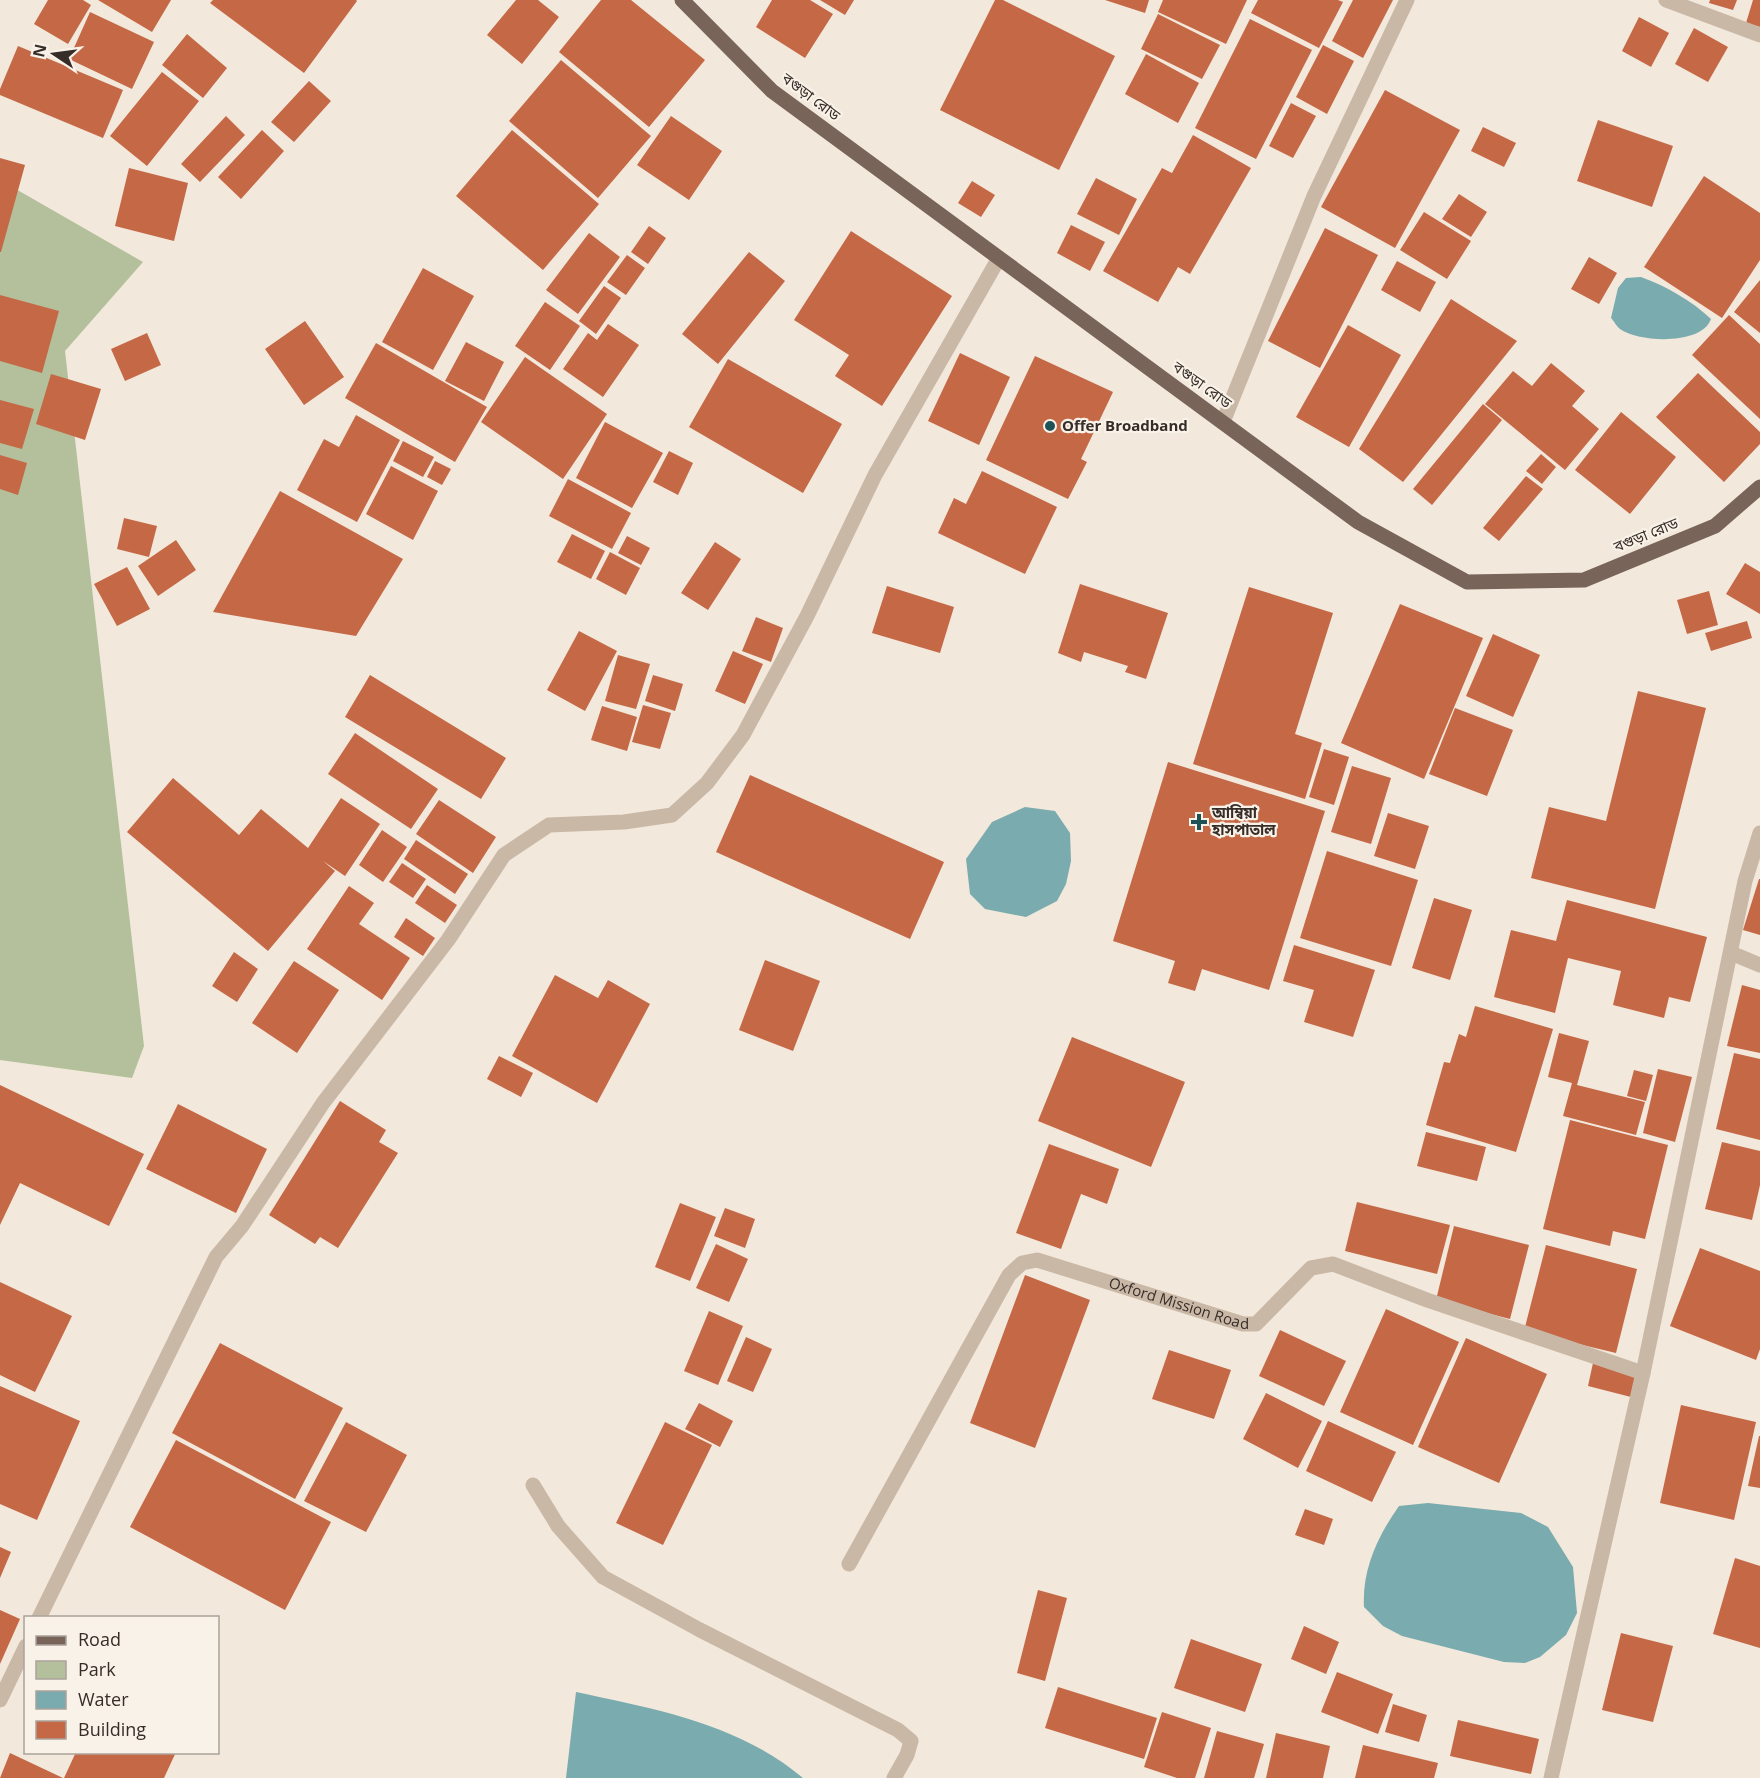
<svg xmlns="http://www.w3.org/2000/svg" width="1760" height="1778" font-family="'Open Sans','Noto Sans Bengali',sans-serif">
	<rect width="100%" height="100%" fill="#f2e8db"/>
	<path fill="#b3c09b" d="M0 180 143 262 65 351 144 1046 132 1078 0 1060Z"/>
	<path fill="#7aabae" d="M1641 277C1666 286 1692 301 1711 319 1702 345 1640 343 1620 329 1617 327 1614 321 1611 318L1618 288 1626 278Z
		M1025 807 1055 811 1070 833 1071 861 1066 884 1057 901 1026 917 985 909 970 894 966 859 992 822Z
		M1428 1503 1521 1513 1548 1527 1573 1567 1577 1613 1566 1635 1540 1657 1525 1663 1504 1662 1402 1636 1383 1626 1364 1607C1362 1570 1377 1537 1399 1506Z
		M576 1692C656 1709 739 1724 803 1778H566Z"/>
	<path fill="#c56846" d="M48 0H83L91 5 68 44 34 24Z
		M98 0H171L152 32Z
		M213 0H356L357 1 304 73 210 3Z
		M516 0H538L559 17 522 64 487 35Z
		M601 0H631L705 60 649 127 559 52Z
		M772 0H810L833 14 805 58 756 27Z
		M820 0H854L845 15Z
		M995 0H1003L1115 56 1059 170 940 110Z
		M1105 0H1149L1145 13Z
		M1163 0H1247L1226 44 1158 12Z
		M1258 0H1338L1343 2 1319 48 1251 13Z
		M1353 0H1393L1363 58 1332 41Z
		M1710 0H1737L1733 10 1709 3Z
		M1753 0H1760V27L1746 23Z
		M90 12 154 42 132 89 69 59Z
		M1158 14 1220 45 1202 79 1141 49Z
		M1639 17 1669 33 1651 67 1622 51Z
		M1250 19 1312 50 1256 159 1195 128Z
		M1694 28 1728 47 1708 82 1675 64Z
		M187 34 227 68 203 98 162 65Z
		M1323 45 1354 61 1327 114 1296 97Z
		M18 46 123 90 103 138 0 95V89Z
		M1146 54 1199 83 1178 123 1125 94Z
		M561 60 651 136 598 198 509 121Z
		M162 72 199 101 147 166 110 136Z
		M309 81 331 101 294 142 271 122Z
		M1385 90 1460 130 1395 248 1321 207Z
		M1291 103 1316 116 1293 158 1269 146Z
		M226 116 245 135 200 182 181 164Z
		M671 116 722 151 689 200 637 165Z
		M1598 120 1673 146 1652 207 1577 181Z
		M1483 127 1516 143 1504 167 1471 151Z
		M262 130 284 151 241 199 218 177Z
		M512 130 599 204 543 270 456 196Z
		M1193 135 1251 168 1190 274 1178 267 1158 302 1103 271 1162 168 1172 173Z
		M0 158 25 165 1 252H0Z
		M129 168 188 183 174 241 115 226Z
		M1704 176 1760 213V260L1722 318 1644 267Z
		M1096 178 1137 199 1119 235 1077 214Z
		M972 181 995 195 981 217 958 203Z
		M1459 194 1487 212 1471 237 1442 219Z
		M1424 212 1471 241 1447 279 1400 250Z
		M1071 225 1105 242 1090 271 1057 253Z
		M649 226 666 238 648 264 631 252Z
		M1325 228 1378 255 1320 368 1268 341Z
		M851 231 952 296 882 406 835 376 849 355 794 320Z
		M589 233 620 257 578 314 546 290Z
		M749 252 785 281 718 364 682 334Z
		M627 255 645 268 626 295 607 282Z
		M1589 257 1617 273 1599 304 1571 289Z
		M1397 261 1436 282 1420 312 1381 290Z
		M423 268 474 296 433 370 382 342Z
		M1760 280V333L1734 312Z
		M604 286 621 298 596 334 579 321Z
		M0 295 59 311 42 373 0 361Z
		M1451 299 1517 341 1403 482 1359 449Z
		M545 302 580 326 550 370 515 346Z
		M1729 315 1760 344V419L1692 355Z
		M305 321 344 377 304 405 265 349Z
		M608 324 639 345 603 397 563 369 588 333 597 340Z
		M1348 325 1401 355 1349 447 1296 417Z
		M147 333 161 365 125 381 111 349Z
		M466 342 504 362 484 401 445 381Z
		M376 343 487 407 455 462 345 398Z
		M960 353 1010 377 979 445 928 421Z
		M1035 356 1113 392 1081 459 1087 462 1068 499 986 460Z
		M525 357 607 414 563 479 481 422Z
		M728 359 842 424 803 493 689 427Z
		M1551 363 1585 391 1572 406 1599 429 1565 470 1485 404 1513 371 1532 386Z
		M1698 373 1760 432V444L1724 482 1656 417Z
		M51 374 101 389 85 440 36 424Z
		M0 400 34 409 22 449 0 443Z
		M1483 404 1502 420 1432 505 1413 489Z
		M1621 412 1676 457 1630 514 1575 470Z
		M356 415 400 440 357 522 297 490 324 439 339 447Z
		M605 422 663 453 632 508 576 478Z
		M403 441 434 457 423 477 393 461Z
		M669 451 693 463 678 495 653 482Z
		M1541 454 1556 467 1542 484 1526 471Z
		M0 455 27 463 18 495 0 489Z
		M435 461 451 469 442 485 427 477Z
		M391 466 438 491 413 540 366 514Z
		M982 471 1057 507 1025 574 938 533 954 498 966 504Z
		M1526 476 1543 489 1499 541 1483 528Z
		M568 479 631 513 612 549 549 516Z
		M280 491 403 559 356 636 213 612Z
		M124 518 157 526 149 557 117 549Z
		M572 534 605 551 591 579 557 562Z
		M627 536 650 548 641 565 618 553Z
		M176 540 196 570 158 596 138 566Z
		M715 542 741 559 708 610 681 593Z
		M610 552 640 568 626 595 596 579Z
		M1745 563 1760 572V614L1726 594Z
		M127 567 150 609 117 626 94 584Z
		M1080 584 1168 613 1146 679 1125 672 1128 666 1084 652 1081 662 1058 653Z
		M887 586 954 607 940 653 872 633Z
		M1249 587 1333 613 1295 734 1322 743 1305 799 1193 764Z
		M1709 591 1718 625 1687 634 1677 600Z
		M1400 604 1483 638 1424 779 1341 743Z
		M756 617 783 628 771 662 742 651Z
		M1747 621 1752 638 1711 651 1705 633Z
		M579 631 617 651 585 711 547 690Z
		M1493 634 1540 655 1513 717 1466 696Z
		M733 651 763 664 745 704 715 691Z
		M618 655 650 664 636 709 605 701Z
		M370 675 506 758 481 799 345 717Z
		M653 675 683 684 675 711 645 701Z
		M1638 691 1706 708 1655 909 1531 878 1549 807 1606 821Z
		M643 705 671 713 660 749 632 742Z
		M602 706 637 717 627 751 591 740Z
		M1455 708 1513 730 1487 796 1429 774Z
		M355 733 438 789 411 829 328 774Z
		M1324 749 1349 757 1334 805 1309 797Z
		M1168 762 1325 811 1269 990 1202 969 1195 991 1168 983 1175 961 1113 941Z
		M1352 766 1391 778 1371 844 1331 832Z
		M750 775 944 862 910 939 716 852Z
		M173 778 239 835 261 809 308 848 341 798 380 824 345 876 323 861 335 871 268 951 127 832Z
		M439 800 496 837 473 873 416 834Z
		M1388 813 1429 826 1415 869 1374 856Z
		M382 830 407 847 383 882 359 865Z
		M416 840 468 874 455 894 404 859Z
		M1327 851 1418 880 1391 966 1300 938Z
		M402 863 426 879 413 898 389 882Z
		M1759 879H1760V935L1743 930Z
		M427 885 457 905 445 923 415 903Z
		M349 886 374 903 359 924 410 958 382 1000 307 949Z
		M1434 898 1472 910 1450 980 1412 968Z
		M1567 900 1707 937 1690 1002 1669 997 1664 1018 1613 1005 1621 971 1568 958 1555 1013 1494 997 1511 930 1556 941Z
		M406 918 435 938 423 956 394 937Z
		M1294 945 1375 970 1353 1037 1304 1022 1314 990 1283 981Z
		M234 952 258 969 237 1002 212 986Z
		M765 960 820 981 793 1051 739 1030Z
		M294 961 339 990 297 1053 252 1023Z
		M555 975 598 998 608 980 650 1004 597 1103 512 1056Z
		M1742 985 1760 990V1053L1727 1046Z
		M1475 1006 1553 1029 1516 1152 1426 1125 1444 1062 1450 1063 1459 1034 1466 1037Z
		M1559 1033 1589 1041 1577 1085 1645 1102 1636 1135 1563 1116 1572 1083 1548 1077Z
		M1072 1037 1185 1082 1151 1167 1038 1121Z
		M1734 1053 1760 1059V1140L1716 1129Z
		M499 1056 533 1073 521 1097 487 1079Z
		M1658 1069 1692 1077 1675 1142 1643 1133Z
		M1634 1070 1653 1075 1646 1101 1627 1096Z
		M0 1085 144 1154 109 1226 20 1183 0 1225Z
		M340 1101 386 1130 379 1142 398 1153 338 1248 320 1237 315 1244 269 1215Z
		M178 1104 267 1149 236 1213 146 1169Z
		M1570 1120 1668 1145 1645 1239 1613 1231 1610 1246 1543 1229Z
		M1426 1132 1486 1147 1477 1181 1417 1166Z
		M1722 1142 1760 1151V1185L1752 1220 1705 1209Z
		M1049 1144 1119 1169 1107 1204 1081 1194 1061 1249 1016 1233Z
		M1357 1202 1450 1225 1437 1274 1345 1251Z
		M680 1203 716 1217 690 1281 655 1267Z
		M725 1208 755 1219 745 1248 714 1236Z
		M1454 1226 1529 1245 1510 1319 1436 1300Z
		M716 1244 748 1259 729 1302 696 1288Z
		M1546 1245 1637 1269 1616 1353 1524 1331Z
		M1700 1248 1760 1271V1349L1756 1360 1670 1326Z
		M1025 1275 1090 1300 1035 1448 970 1423Z
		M0 1282 72 1316 35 1392 0 1375Z
		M1386 1309 1459 1342 1413 1445 1340 1412Z
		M709 1311 743 1326 718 1385 684 1371Z
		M1280 1330 1346 1361 1324 1406 1259 1376Z
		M746 1337 772 1349 753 1392 727 1381Z
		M1466 1338 1547 1374 1499 1483 1418 1447Z
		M220 1343 343 1408 295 1499 172 1433Z
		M1169 1350 1231 1370 1214 1419 1152 1399Z
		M1593 1363 1637 1374 1631 1397 1588 1386Z
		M0 1386 80 1421 37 1520 0 1504Z
		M1266 1393 1322 1421 1298 1468 1243 1439Z
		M699 1403 733 1421 720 1447 685 1429Z
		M1681 1405 1756 1422 1734 1520 1660 1503Z
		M1328 1421 1396 1452 1372 1502 1306 1471Z
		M346 1422 407 1455 366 1532 304 1501Z
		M665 1422 712 1445 663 1545 616 1523Z
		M1759 1436H1760V1488L1748 1486Z
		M176 1440 331 1522 285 1610 130 1527Z
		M1305 1509 1333 1519 1324 1545 1295 1535Z
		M0 1547 11 1552 0 1578Z
		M1735 1558 1760 1566V1648L1713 1634Z
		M1038 1590 1067 1598 1045 1681 1017 1673Z
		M0 1610 20 1619 0 1664Z
		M1304 1626 1339 1642 1326 1674 1291 1659Z
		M1621 1633 1673 1646 1653 1722 1602 1710Z
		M1191 1639 1262 1664 1245 1712 1174 1688Z
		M1337 1672 1393 1694 1378 1734 1321 1712Z
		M1058 1687 1157 1718 1144 1759 1045 1728Z
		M1393 1704 1427 1715 1419 1742 1385 1732Z
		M1162 1712 1211 1728 1195 1778H1177L1144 1767Z
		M1458 1720 1539 1739 1531 1774 1450 1756Z
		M1217 1731 1264 1744 1254 1778H1204Z
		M1276 1733 1330 1746 1323 1778H1266Z
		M1363 1745 1438 1763 1434 1778H1355Z
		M76 1752H176L164 1778H64Z
		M10 1753 63 1778H0Z"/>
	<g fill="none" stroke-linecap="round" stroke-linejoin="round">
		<g stroke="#cab8a7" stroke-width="15">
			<path d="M1666 0 1760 35"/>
			<path d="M1223 422 1314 196 1407 0"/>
			<path d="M1731 953 1760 965"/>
			<path d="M533 1485 558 1526 603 1577 700 1630 898 1730 911 1741 907 1755 894 1778"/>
			<path id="s1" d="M849 1564 1009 1275 1022 1263 1037 1260 1243 1324H1256L1311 1268 1333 1264 1427 1300 1643 1373"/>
			<path d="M39 1618 216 1257 242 1226 323 1103 448 940 504 855 549 825 624 822 672 815 707 783 743 735 807 616 875 475 999 258"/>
			<path d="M0 1700 26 1646"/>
			<path d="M1551 1778 1643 1373 1745 881 1760 833"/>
		</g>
		<path stroke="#786459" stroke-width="15" d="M682 0 772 91 1358 522 1467 582 1584 580 1715 526 1760 487"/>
	</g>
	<g fill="#1e5257" stroke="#f9f2e8" stroke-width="2">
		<circle cx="1050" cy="426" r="6"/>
		<path d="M1196 813h6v6h6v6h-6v6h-6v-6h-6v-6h6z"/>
	</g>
	<g text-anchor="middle" stroke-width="4.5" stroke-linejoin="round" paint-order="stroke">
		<g font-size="15" fill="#362d28" stroke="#f9f2e8">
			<text transform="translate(811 97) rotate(37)" y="5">বগুড়া রোড</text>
			<text transform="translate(1202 385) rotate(36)" y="5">বগুড়া রোড</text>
			<text transform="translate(1646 535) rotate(-22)" y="5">বগুড়া রোড</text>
			<text dy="5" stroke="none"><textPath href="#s1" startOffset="512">Oxford Mission Road</textPath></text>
		</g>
		<g font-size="15" font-weight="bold" fill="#362d28" stroke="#f9f2e8" text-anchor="start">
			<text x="1062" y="431">Offer Broadband</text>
			<text x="1212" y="818">আম্বিয়া<tspan x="1212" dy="17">হাসপাতাল</tspan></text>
		</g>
	</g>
	<rect x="24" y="1616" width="195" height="138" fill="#f9f2e8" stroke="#aba39b" stroke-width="1.5"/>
	<rect x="36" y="1636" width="30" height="9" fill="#786459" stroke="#aba39b" stroke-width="1.5"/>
	<text x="78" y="1646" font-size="18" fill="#362d28">Road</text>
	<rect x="36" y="1661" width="30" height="18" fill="#b3c09b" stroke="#aba39b" stroke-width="1.5"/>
	<text x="78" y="1676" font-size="18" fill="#362d28">Park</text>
	<rect x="36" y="1691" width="30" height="18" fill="#7aabae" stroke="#aba39b" stroke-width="1.5"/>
	<text x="78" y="1706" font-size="18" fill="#362d28">Water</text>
	<rect x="36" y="1721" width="30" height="18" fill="#c56846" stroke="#aba39b" stroke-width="1.5"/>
	<text x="78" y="1736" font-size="18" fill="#362d28">Building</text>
	<g transform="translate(54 54) rotate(283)" stroke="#f9f2e8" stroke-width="4.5" paint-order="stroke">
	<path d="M0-4.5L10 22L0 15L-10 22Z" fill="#362d28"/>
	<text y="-9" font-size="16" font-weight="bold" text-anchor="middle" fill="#362d28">N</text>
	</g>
</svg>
